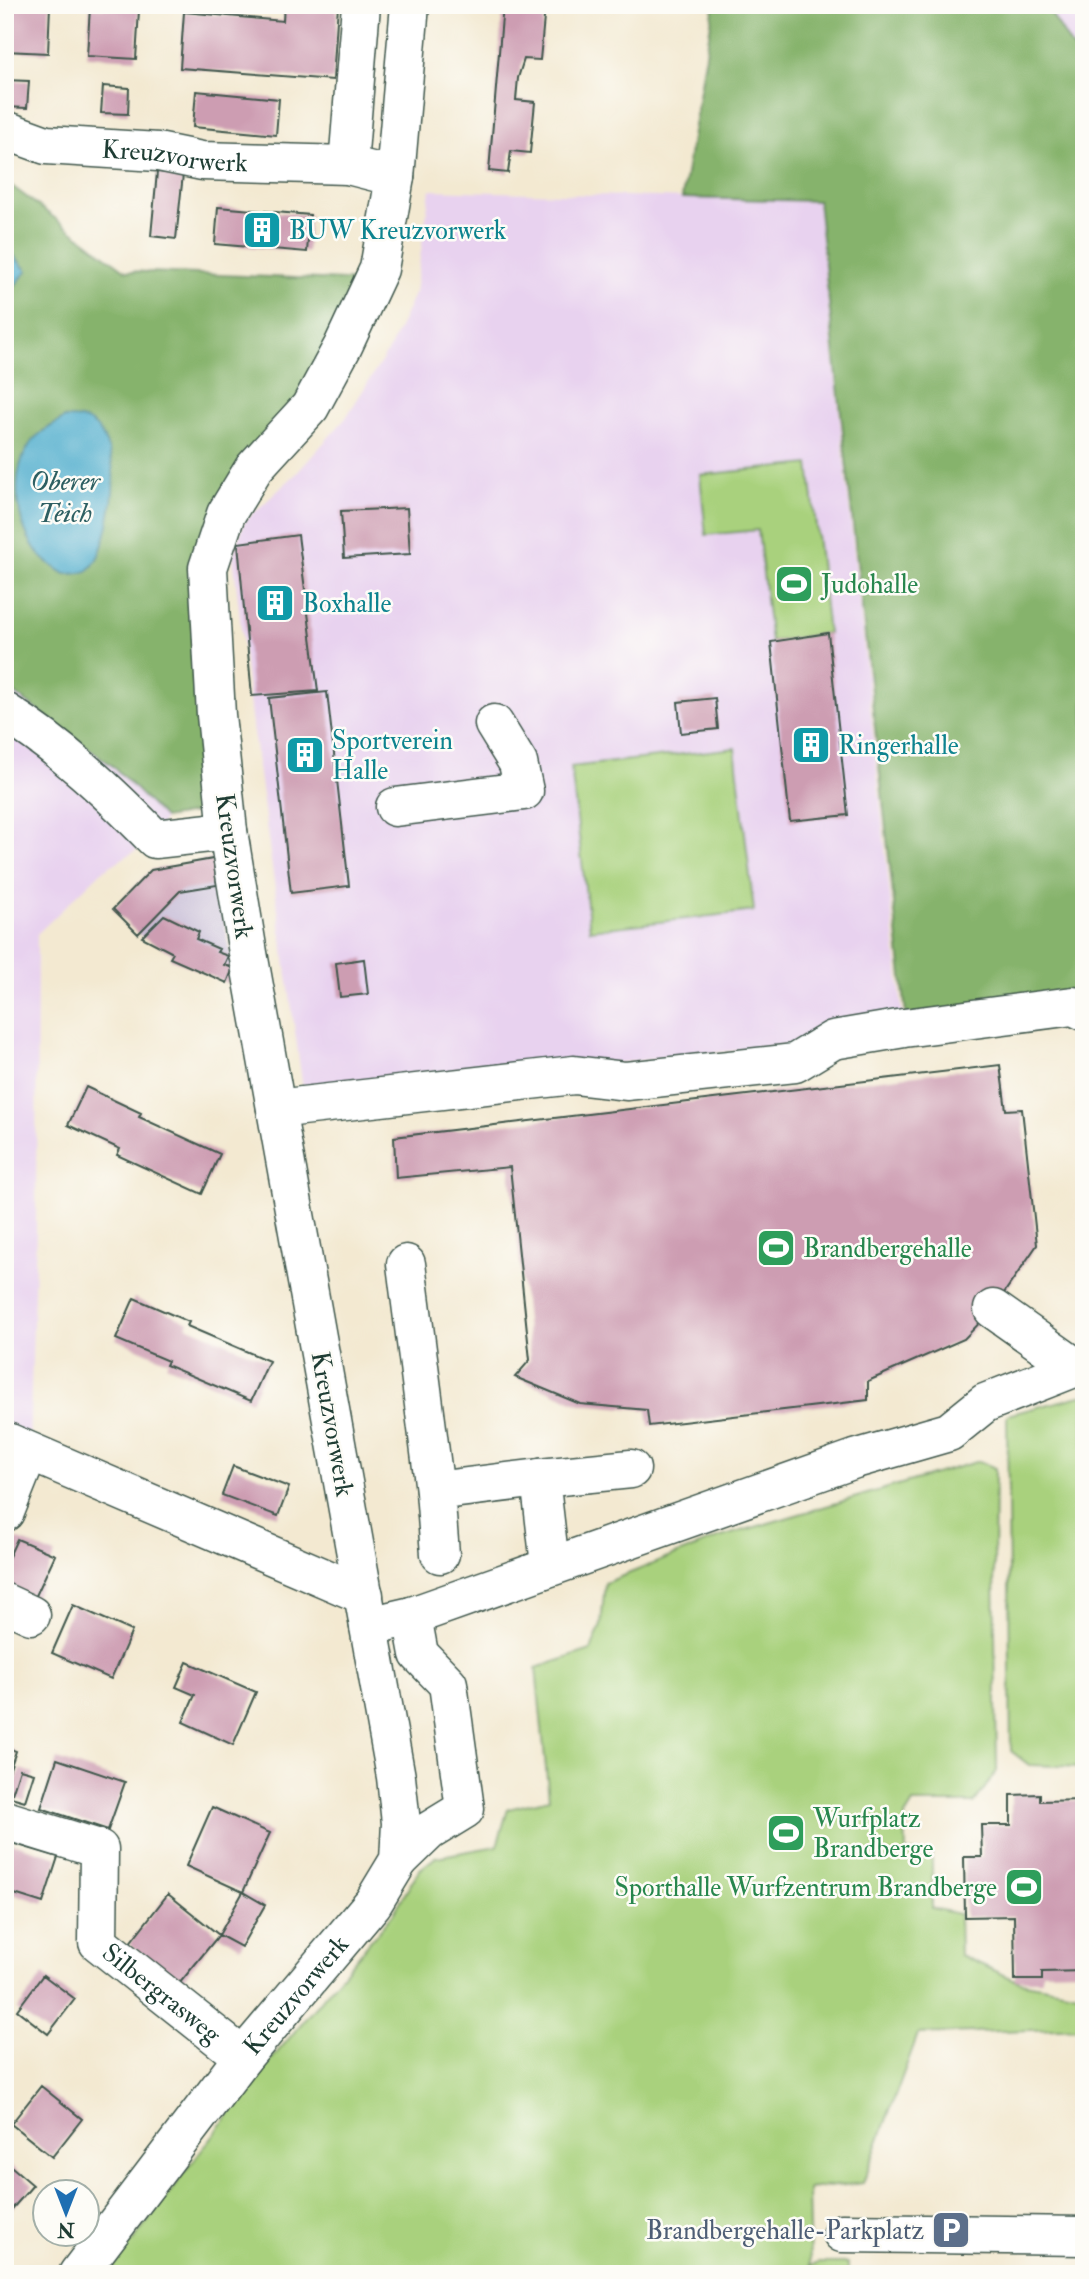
<svg xmlns="http://www.w3.org/2000/svg" width="1089" height="2279" font-family="'IM FELL Double Pica',serif">
	<rect width="100%" height="100%" fill="#fdfcf7"/>
	<filter id="ink" filterUnits="userSpaceOnUse"><feTurbulence type="fractalNoise" baseFrequency=".0143" numOctaves="2"/><feDisplacementMap in="SourceGraphic" scale="14" xChannelSelector="R" yChannelSelector="G"/><feConvolveMatrix kernelMatrix="1 2 1 2 8 2 1 2 1" color-interpolation-filters="sRGB"/></filter>
	<filter id="wash" filterUnits="userSpaceOnUse"><feTurbulence type="fractalNoise" baseFrequency=".00686" numOctaves="4" result="noise"/><feDisplacementMap in="SourceGraphic" scale="28" xChannelSelector="R" yChannelSelector="G"/><feGaussianBlur stdDeviation="1.57" result="paint"/><feColorMatrix in="noise" values="0 0 0 0 0 0 0 0 0 0 0 0 0 0 0 0 0 1.4 0 .05"/><feComposite in="paint" operator="in"/></filter>
	<g filter="url(#wash)">
		<rect width="100%" height="100%" fill="#f3e9d1"/>
		<path fill="#e8d2ef" d="M1046 5H1084V67H1082Z
			M430 190 817 202 904 1028 833 1040 304 1096 251 717 233 555 245 521 296 474 345 419 391 346 415 292Z
			M5 686 114 767 164 818 155 839 102 871 37 934 36 1231 29 1452 5 1441Z"/>
		<path fill="#c9bfd8" d="M213 859 233 968 227 983 170 958 172 953 138 934 113 909 151 870Z"/>
		<path fill="#a9d17d" stroke="#648758" stroke-width="2" d="M809 464 828 633 771 642 758 530 706 535 700 475Z
			M735 748 754 911 590 930 571 767Z
			M1084 1395V1767L1029 1765 1011 1751 1007 1415Z
			M979 1461 995 1468 994 1567 997 1771 974 1803H913L905 1816 906 1851 932 1855V1908L959 1914 960 1955 1020 1982 1084 1994V2028L918 2034 863 2183 808 2189 810 2266 819 2263H848V2274H108L265 2067 393 1914 419 1870 436 1857 497 1846 508 1809 549 1799 536 1668 591 1650 601 1625 605 1583 718 1538Z"/>
		<path fill="#86b36c" stroke="#527850" stroke-width="2" fill-rule="evenodd" d="M714 5H1046L1084 67V1013L907 1024 818 201 682 198Z
			M5 181 126 271 367 281 311 390 216 505 220 809 164 818 114 767 5 686V297L27 271 5 245ZM65 418 28 536 17 500 43 431Z"/>
		<path fill="#4fadcd" stroke="#377580" stroke-width="2" d="M5 245 27 271 5 297Z
			M65 418C74 418 84 418 92 423 105 433 112 457 113 472 115 494 106 559 87 571 81 574 72 574 65 574 56 568 46 563 39 554 15 523 8 472 33 440 42 430 54 425 65 418Z"/>
		<g id="blocks">
			<path fill="#cd9db2" d="M5 5 50 6 48 53 5 51Z
				M284 5H338L333 80 180 68 184 12 283 21Z
				M503 5 545 7 540 60 524 59 518 78 516 100 535 102 530 153 511 151 508 173 489 171Z
				M90 7 139 10 136 59 87 56Z
				M5 80 29 81 27 108 5 107Z
				M103 86 129 88 128 114 101 113Z
				M196 91 279 99 276 135 193 127Z
				M157 172 183 174 176 239 151 236Z
				M218 207 310 215 307 252 215 244Z
				M407 508 410 554 344 558 341 511Z
				M298 535 318 691 252 696 238 543Z
				M828 633 848 815 790 821 771 642Z
				M327 692 349 886 291 893 269 698Z
				M715 698 718 729 681 733 678 702Z
				M213 859 217 885 180 891 138 934 113 909 151 870Z
				M164 915 199 932 196 939 219 949 217 952 228 956 224 965 233 968 227 983 170 958 173 953 142 937Z
				M364 959 368 994 340 997 336 963Z
				M1000 1065 1006 1110 1022 1109 1037 1245 993 1309 964 1339 868 1381V1400L649 1426 647 1410 580 1404 515 1377 530 1360 510 1167 396 1178 394 1137Z
				M86 1087 141 1113 139 1117 220 1154 202 1194 117 1155 120 1149 68 1125Z
				M134 1298 189 1322 187 1326 269 1361 251 1401 166 1365 168 1361 116 1339Z
				M233 1466 289 1487 278 1516 222 1495Z
				M17 1539 55 1555 34 1600 5 1587V1565Z
				M73 1605 132 1631 111 1679 52 1653Z
				M187 1662 256 1692 233 1745 183 1722 195 1695 176 1687Z
				M5 1747 16 1751 6 1780H5Z
				M57 1759 125 1782 108 1830 41 1808Z
				M20 1769 34 1773 25 1801 11 1797Z
				M1040 1794V1801L1084 1800V1971L1042 1972V1980H1015L1014 1916 965 1917 964 1857H982L981 1825H1011V1795Z
				M212 1807 270 1833 243 1892 265 1905 241 1947 219 1935 243 1892 186 1866Z
				M5 1841 58 1857 43 1903 5 1891Z
				M168 1894 219 1935 179 1984 129 1944Z
				M43 1975 75 1999 48 2034 17 2010Z
				M41 2086 82 2119 52 2157 11 2124Z
				M5 2161 33 2185 5 2217Z"/>
		</g>
	</g>
	<g filter="url(#ink)">
		<use href="#blocks" fill-opacity="0" stroke="#3f574c" stroke-width="2"/>
		<g fill="none" stroke-linecap="round" stroke-linejoin="round">
			<g stroke="#3f574c" stroke-width="41">
				<g id="minor">
					<path id="s1" d="M5 130 46 145 158 152 202 161 348 165 395 177"/>
					<path d="M348 165 361 5"/>
					<path d="M5 712C61 747 109 792 155 839L228 831"/>
					<path d="M395 807 524 791 518 763 494 724"/>
					<path d="M276 1109 574 1075 626 1081 795 1063 833 1040 904 1028 1073 1006 1084 1011"/>
					<path d="M406 1264 435 1491"/>
					<path d="M993 1309 1075 1367"/>
					<path d="M5 1441 364 1595"/>
					<path d="M5 1512 29 1452"/>
					<path d="M440 1554 435 1491 540 1478"/>
					<path d="M550 1565 540 1478 631 1469"/>
					<path d="M5 1603 31 1615"/>
					<path d="M369 1626 412 1616 855 1459 949 1432 985 1403 1084 1364"/>
					<path id="s2" d="M5 1820 99 1849 98 1942 243 2057"/>
					<path d="M399 1860 429 1831 465 1809 448 1684 419 1654 412 1616"/>
					<path d="M842 2233 1084 2236"/>
					<path id="s3" d="M78 2274 243 2057 373 1903 399 1860 401 1823 396 1777 248 953 228 831 216 715 208 568 226 514 254 468 310 407 343 346 379 269 395 177 410 5"/>
				</g>
			</g>
			<use href="#minor" stroke="#fff" stroke-width="38"/>
		</g>
	</g>
	<defs>
		<g id="building-square" transform="scale(2.0125)"><rect x="-9" y="-9" width="18" height="18" rx="4" fill="#0f9aa8" stroke="#fdfcf7"/><path d="M-4-6H4V6H1V3H-1V6H-4ZM-2.5-4.3h1.7v1.8h-1.7ZM.8-4.3h1.7v1.8H.8ZM-2.5-1h1.7V.8h-1.7ZM.8-1h1.7V.8H.8Z" fill="#fff"/></g>
		<g id="stadium-square" transform="scale(2.0125)"><rect x="-9" y="-9" width="18" height="18" rx="4" fill="#2e9e5b" stroke="#fdfcf7"/><path d="M0-5a6.5 5 0 1 0 0 10a6.5 5 0 1 0 0-10ZM-3.5-1.8h7v3.6h-7Z" fill="#fff"/></g>
		<g id="parking-square" transform="scale(2.0125)"><rect x="-9" y="-9" width="18" height="18" rx="4" fill="#5c6f8a" stroke="#fdfcf7"/><path d="M-3.5-5.5H1a3.5 3.5 0 0 1 0 7H-1V5.5H-3.5ZM-1-3.4V-.6H.8a1.4 1.4 0 0 0 0-2.8Z" fill="#fff"/></g>
	</defs>
	<g fill-rule="evenodd">
		<use href="#building-square" x="262" y="230"/>
		<use href="#stadium-square" x="794" y="584"/>
		<use href="#building-square" x="275" y="603"/>
		<use href="#building-square" x="811" y="745"/>
		<use href="#building-square" x="305" y="755"/>
		<use href="#stadium-square" x="776" y="1248"/>
		<use href="#stadium-square" x="786" y="1833"/>
		<use href="#stadium-square" x="1024" y="1887"/>
		<use href="#parking-square" x="951" y="2230"/>
	</g>
	<g text-anchor="middle" stroke-width="5" stroke-linejoin="round" paint-order="stroke">
		<g font-size="26" fill="#1f3d34" stroke="#fdfcf7">
			<text dy="9" stroke="none"><textPath href="#s1" startOffset="173">Kreuzvorwerk</textPath></text>
			<text transform="translate(235 866) rotate(82)" y="9">Kreuzvorwerk</text>
			<text transform="translate(333 1424) rotate(80)" y="9">Kreuzvorwerk</text>
			<text dy="9" stroke="none"><textPath href="#s2" startOffset="273">Silbergrasweg</textPath></text>
			<text dy="9" stroke="none"><textPath href="#s3" startOffset="354">Kreuzvorwerk</textPath></text>
		</g>
		<g font-size="26" fill="#0d838f" stroke="#fdfcf7" text-anchor="start">
			<text x="289" y="239">BUW Kreuzvorwerk</text>
			<text x="302" y="612">Boxhalle</text>
			<text x="332" y="749">Sportverein<tspan x="332" dy="30">Halle</tspan></text>
			<text x="838" y="754">Ringerhalle</text>
		</g>
		<g font-size="26" fill="#27864d" stroke="#fdfcf7" text-anchor="start">
			<text x="821" y="593">Judohalle</text>
			<text x="803" y="1257">Brandbergehalle</text>
			<text x="813" y="1827">Wurfplatz<tspan x="813" dy="30">Brandberge</tspan></text>
			<text x="997" y="1896" text-anchor="end">Sporthalle Wurfzentrum Brandberge</text>
		</g>
		<g font-size="26" fill="#4e5e75" stroke="#fdfcf7" text-anchor="end">
			<text x="924" y="2239">Brandbergehalle-Parkplatz</text>
		</g>
		<g font-size="28" font-style="italic" fill="#2d5f62" stroke="#fdfcf7">
			<text x="65" y="490">Oberer<tspan x="65" dy="32">Teich</tspan></text>
		</g>
	</g>
	<rect width="1089" height="2279" fill="none" stroke="#fdfcf7" stroke-width="28"/>
	<g transform="translate(66 2213) rotate(180)"><circle r="33" fill="#fdfcf7" stroke="#a4b0a9" stroke-width="2"/>
	<path d="M0-5L12 26L0 18L-12 26Z" fill="#1f6fb2"/>
	<text y="-10" font-size="19" font-weight="bold" text-anchor="middle" fill="#1f3d34">N</text>
	</g>
</svg>
